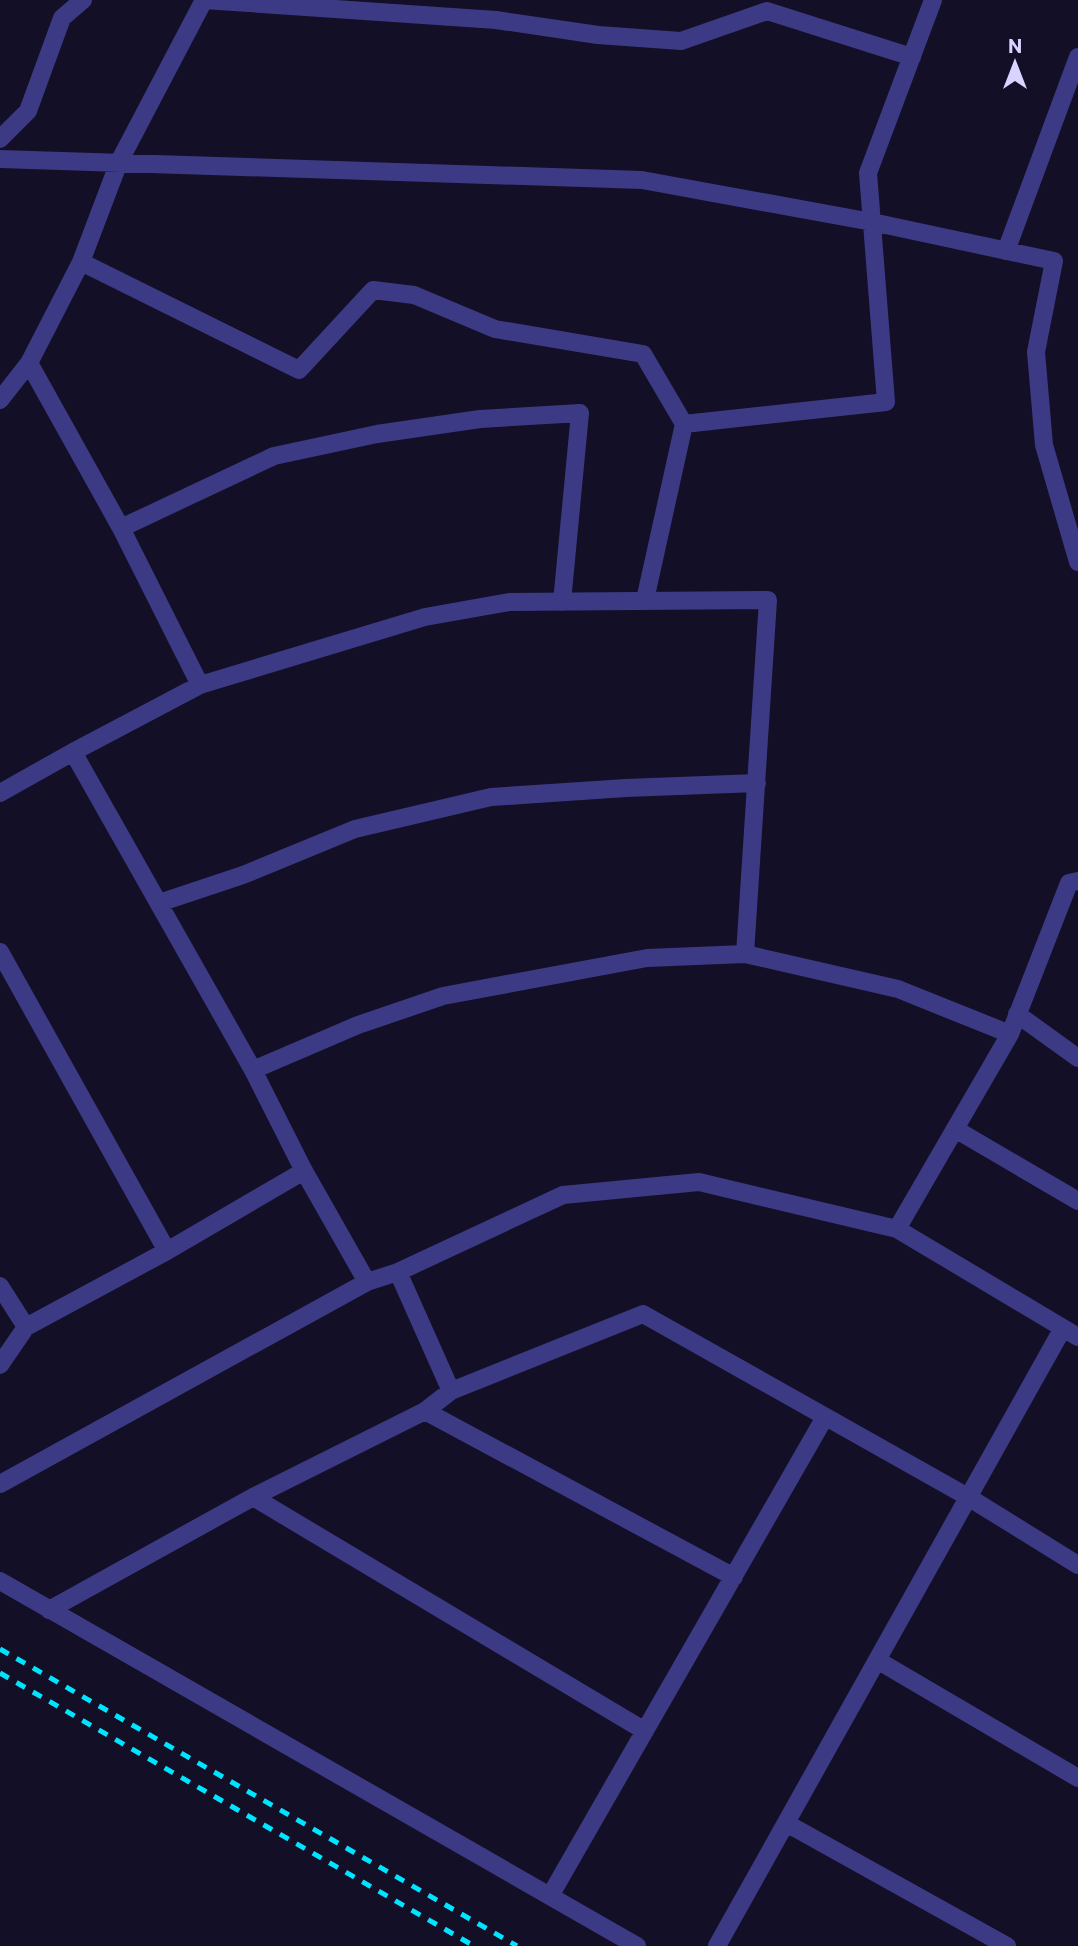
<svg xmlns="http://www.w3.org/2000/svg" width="1078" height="1946" font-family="Commissioner,sans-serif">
	<rect width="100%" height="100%" fill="#130f26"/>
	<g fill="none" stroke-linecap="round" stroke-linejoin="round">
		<path stroke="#3d3a85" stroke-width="18" d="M0 139 28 111 62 18 83 0
			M0 159 642 180 872 222 1054 261 1036 352 1044 445 1078 562
			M1006 251 1078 57
			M81 262 299 370 373 290 414 295 495 329 643 354 684 424 645 600
			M29 363 121 528 200 685
			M0 400 29 363 81 262 119 162 204 0 496 20 598 35 681 41 767 11 912 57
			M684 424 886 402 868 173 933 0
			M121 528 274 456 377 434 480 419 580 413 562 602
			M73 752 253 1070 304 1171 367 1282
			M0 793 73 752 200 685 425 617 509 602 768 600 745 954
			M159 903 243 875 355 829 491 797 626 788 757 783
			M0 952 167 1251
			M1017 1014 1078 1058
			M1010 1034 1069 883 1078 881
			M253 1070 358 1025 443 996 647 958 745 954 898 989 1010 1034 897 1229
			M955 1129 1078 1201
			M398 1272 451 1391
			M0 1286 26 1327 167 1251 304 1171
			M0 1365 26 1327
			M425 1411 734 1577
			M0 1484 367 1282 398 1272 563 1195 699 1182 897 1229 1078 1337
			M253 1497 645 1731
			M0 1581 637 1946
			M49 1610 253 1497 425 1411 451 1391 643 1314 968 1497 1078 1565
			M877 1660 1078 1778
			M786 1823 1007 1946
			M550 1896 825 1417
			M717 1946 1063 1328"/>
		<path stroke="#00e5ff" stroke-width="5" stroke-dasharray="10 9" stroke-linecap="butt" d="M0 1649 517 1946
			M0 1673 474 1946"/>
	</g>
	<g transform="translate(1015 63)" stroke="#130f26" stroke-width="5" paint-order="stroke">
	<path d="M0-5L12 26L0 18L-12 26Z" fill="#d9d4ff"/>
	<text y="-10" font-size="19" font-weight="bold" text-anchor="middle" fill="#d9d4ff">N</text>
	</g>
</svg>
